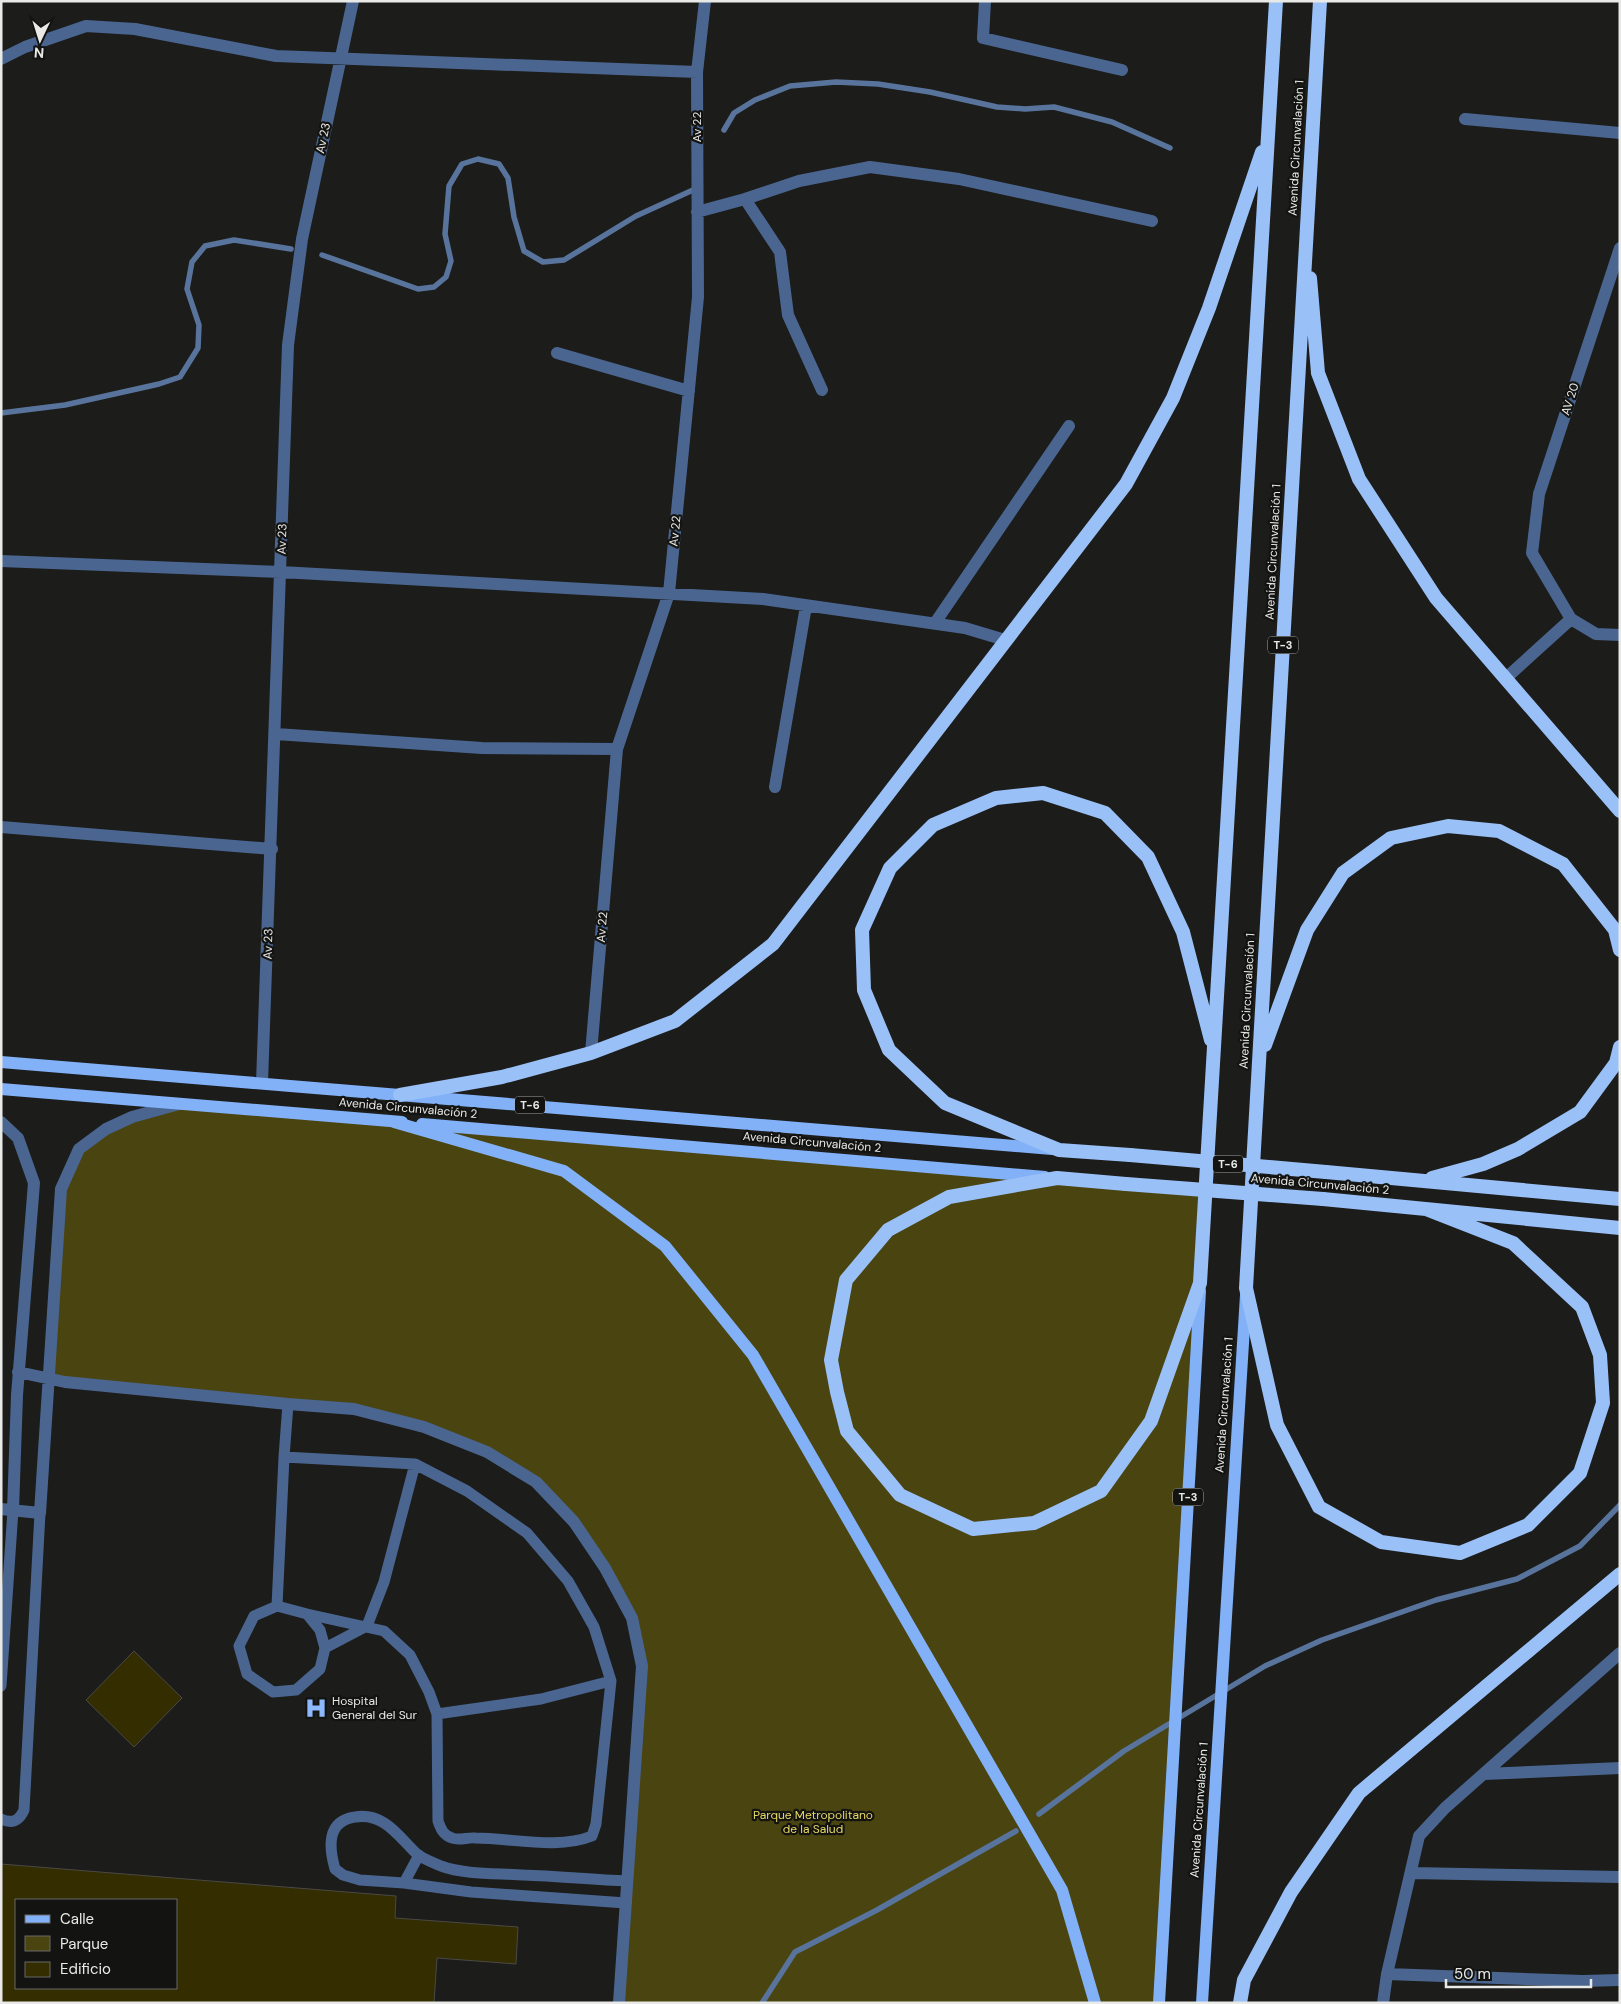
<svg xmlns="http://www.w3.org/2000/svg" width="1621" height="2004" font-family="'DM Sans',sans-serif">
	<rect width="100%" height="100%" fill="#1c1c1a"/>
	<path fill="#4a4411" d="M179 1104 1206 1190 1159 2003H619L642 1666 632 1618 605 1568 536 1482 487 1452 354 1409 48 1377 61 1189 79 1149 106 1129Z"/>
	<g fill="none" stroke-linecap="round" stroke-linejoin="round">
		<path stroke="#59749c" stroke-width="5.5" d="M724 130 734 113 755 100 790 86 836 82 878 84 930 92 997 107 1025 109 1054 107 1112 122 1170 148
			M322 255 418 289 434 287 446 277 451 261 445 234 449 186 462 164 478 159 499 164 508 178 514 217 524 251 543 262 564 260 636 216 693 190
			M1 413 65 405 159 384 180 377 198 348 199 325 187 289 192 262 205 246 234 240 291 249
			M1039 1814 1124 1751 1265 1666 1322 1640 1436 1600 1517 1579 1580 1546 1620 1505
			M762 2003 795 1952 877 1910 1016 1831"/>
	</g>
	<path fill="#332d00" stroke="#4a4947" fill-rule="evenodd" d="M134 1651 182 1698 134 1747 86 1700Z
		M1 1864 396 1896 395 1918 518 1927 516 1964 437 1958 434 2003H1ZM16 1900H176V1988H16Z"/>
	<g fill="none" stroke-linecap="round" stroke-linejoin="round">
		<path stroke="#4a6690" stroke-width="11" d="M284 1457 415 1464 467 1491 527 1533 568 1581 594 1627 611 1681 596 1824 592 1836C557 1850 513 1838 475 1838 468 1837 459 1841 452 1838 443 1835 441 1829 438 1821L437 1714 429 1692 410 1655 384 1631 307 1614
			M277 1606 307 1614 320 1630 325 1648 320 1669 296 1690 273 1692 247 1674 239 1646 254 1616Z
			M277 1606 284 1457 288 1404
			M325 1648 367 1626 384 1582 415 1464
			M1 1686 13 1510
			M437 1714 541 1699 611 1681
			M1 1819C12 1824 19 1821 24 1810L40 1513
			M404 1883 419 1855
			M626 1903 471 1892 404 1883 360 1880 343 1875 335 1869C329 1848 326 1821 355 1817 384 1812 399 1837 417 1854 423 1859 434 1863 441 1866 465 1875 499 1873 524 1875 559 1876 593 1880 627 1881"/>
		<path stroke="#4a6690" stroke-width="12" d="M985 1 983 38 1122 70
			M1 59 25 47 86 26 135 29 276 56 697 72
			M1465 119 1620 133
			M745 199 799 181 870 167 959 179 1152 221
			M697 212 745 199 780 252 788 315 822 390
			M1620 248 1539 494 1532 553 1571 619 1596 634 1620 635
			M557 353 689 391
			M1 561 281 572 763 599 965 628 1005 640
			M935 623 1069 426
			M1505 679 1571 619
			M276 734 482 748 617 749
			M775 787 806 606
			M1 827 272 849
			M591 1053 617 749 669 593 698 297 697 72 705 1
			M262 1083 288 345 302 239 353 1
			M1 1122 18 1138 34 1183 17 1395 13 1510
			M18 1372 65 1382 288 1404 354 1409 424 1427 487 1452 536 1482 574 1522 605 1568 632 1618 642 1666 619 2003
			M1 1509 40 1513 61 1189 79 1149 106 1129 132 1117 179 1104
			M1484 1774 1620 1768
			M1412 1873 1620 1877
			M1387 1974 1583 1981 1620 1980
			M1383 2003 1387 1974 1419 1836 1445 1808 1620 1653"/>
		<path stroke="#82b1f7" stroke-width="12" d="M1 1062 1052 1149
			M1 1089 402 1122
			M394 1122 564 1171 665 1246 753 1355 1062 1890 1095 2003
			M422 1124 1045 1177
			M1159 2003 1200 1291
			M1202 2003 1246 1295"/>
		<path stroke="#9ac0f8" stroke-width="14" d="M1320 1 1246 1288 1277 1425 1319 1507 1381 1542 1460 1553 1528 1525 1580 1473 1603 1403 1600 1355 1582 1307 1513 1243 1426 1209
			M1310 278 1318 373 1359 479 1436 598 1620 811
			M1265 1045 1307 930 1343 873 1391 838 1448 826 1499 831 1563 864 1615 930 1620 950
			M400 1095 502 1077 591 1053 675 1021 773 944 1126 484 1173 398 1209 308 1262 152
			M1130 1155 1059 1150 945 1103 889 1050 864 990 862 930 890 868 933 825 996 798 1043 793 1105 813 1148 857 1183 932 1211 1040
			M1326 1172 1620 1199
			M1432 1178 1483 1164 1518 1149 1580 1112 1616 1063 1620 1047
			M1126 1184 1057 1178 949 1197 888 1230 846 1280 831 1360 837 1392 847 1431 900 1495 973 1529 1034 1523 1101 1491 1151 1421 1200 1283 1276 1
			M1323 1199 1620 1228
			M1240 2003 1244 1980 1291 1892 1359 1793 1620 1574"/>
		<path stroke="#9ac0f8" stroke-width="14" d="M1130 1155 1326 1172
			M1126 1184 1323 1199"/>
	</g>
	<defs>
		<g id="hospital-bare" transform="scale(1.725)"><path d="M-5-5h3v3.5h4V-5h3V5h-3V1.5h-4V5h-3Z" fill="#8db9fc" stroke="#131311" stroke-width="2.5" paint-order="stroke"/></g>
	</defs>
	<g fill-rule="evenodd">
		<use href="#hospital-bare" x="316" y="1708"/>
	</g>
	<g text-anchor="middle" stroke-width="4.5" stroke-linejoin="round" paint-order="stroke">
		<g fill="#131311" stroke="#a9a9a8" stroke-width="1">
			<rect x="1268" y="636.5" width="30" height="17" rx="4"/>
			<rect x="515" y="1096.5" width="30" height="17" rx="4"/>
			<rect x="1213" y="1155.5" width="30" height="17" rx="4"/>
			<rect x="1173" y="1488.5" width="30" height="17" rx="4"/>
		</g>
		<g font-size="11" font-weight="bold" fill="#e9e9e8">
			<text x="1283" y="649">T-3</text>
			<text x="530" y="1109">T-6</text>
			<text x="1228" y="1168">T-6</text>
			<text x="1188" y="1501">T-3</text>
		</g>
		<g font-size="12" fill="#e9e9e8" stroke="#131311">
			<text transform="translate(697 127) rotate(-90)" y="4">Av 22</text>
			<text transform="translate(323 138) rotate(-78)" y="4">Av 23</text>
			<text transform="translate(1296 148) rotate(-87)" y="4">Avenida Circunvalación 1</text>
			<text transform="translate(1570 399) rotate(-72)" y="4">AV 20</text>
			<text transform="translate(675 531) rotate(-84)" y="4">Av 22</text>
			<text transform="translate(282 539) rotate(-88)" y="4">Av 23</text>
			<text transform="translate(1273 552) rotate(-87)" y="4">Avenida Circunvalación 1</text>
			<text transform="translate(602 927) rotate(-85)" y="4">Av 22</text>
			<text transform="translate(268 944) rotate(-88)" y="4">Av 23</text>
			<text transform="translate(1247 1001) rotate(-87)" y="4">Avenida Circunvalación 1</text>
			<text transform="translate(408 1108) rotate(5)" y="4">Avenida Circunvalación 2</text>
			<text transform="translate(812 1142) rotate(5)" y="4">Avenida Circunvalación 2</text>
			<text transform="translate(1320 1184) rotate(5)" y="4">Avenida Circunvalación 2</text>
			<text transform="translate(1224 1405) rotate(-86)" y="4">Avenida Circunvalación 1</text>
			<text transform="translate(1199 1810) rotate(-86)" y="4">Avenida Circunvalación 1</text>
		</g>
		<g font-size="12" fill="#e9e9e8" stroke="#131311" text-anchor="start">
			<text x="332" y="1705">Hospital<tspan x="332" dy="14">General del Sur</tspan></text>
		</g>
		<g font-size="12" fill="#e7d865" stroke="#131311">
			<text x="813" y="1819">Parque Metropolitano<tspan x="813" dy="14">de la Salud</tspan></text>
		</g>
	</g>
	<rect width="1621" height="2004" fill="none" stroke="#e9e9e8" stroke-width="5"/>
	<rect x="15" y="1899" width="162" height="90" fill="#131311" stroke="#696967"/>
	<rect x="25" y="1915" width="25" height="8" fill="#82b1f7" stroke="#696967"/>
	<text x="60" y="1924" font-size="15" fill="#e9e9e8">Calle</text>
	<rect x="25" y="1936" width="25" height="15" fill="#4a4411" stroke="#696967"/>
	<text x="60" y="1949" font-size="15" fill="#e9e9e8">Parque</text>
	<rect x="25" y="1962" width="25" height="15" fill="#332d00" stroke="#696967"/>
	<text x="60" y="1974" font-size="15" fill="#e9e9e8">Edificio</text>
	<g transform="translate(40 40) rotate(184)" stroke="#131311" stroke-width="4" paint-order="stroke">
	<path d="M0-4L9 19L0 12L-9 19Z" fill="#e9e9e8"/>
	<text y="-8" font-size="14" font-weight="bold" text-anchor="middle" fill="#e9e9e8">N</text>
	</g>
	<path d="M1446 1979v8h145v-8" fill="none" stroke="#e9e9e8" stroke-width="2.5"/>
	<text x="1454" y="1979" font-size="15" fill="#e9e9e8" stroke="#131311" stroke-width="4" paint-order="stroke">50 m</text>
</svg>
